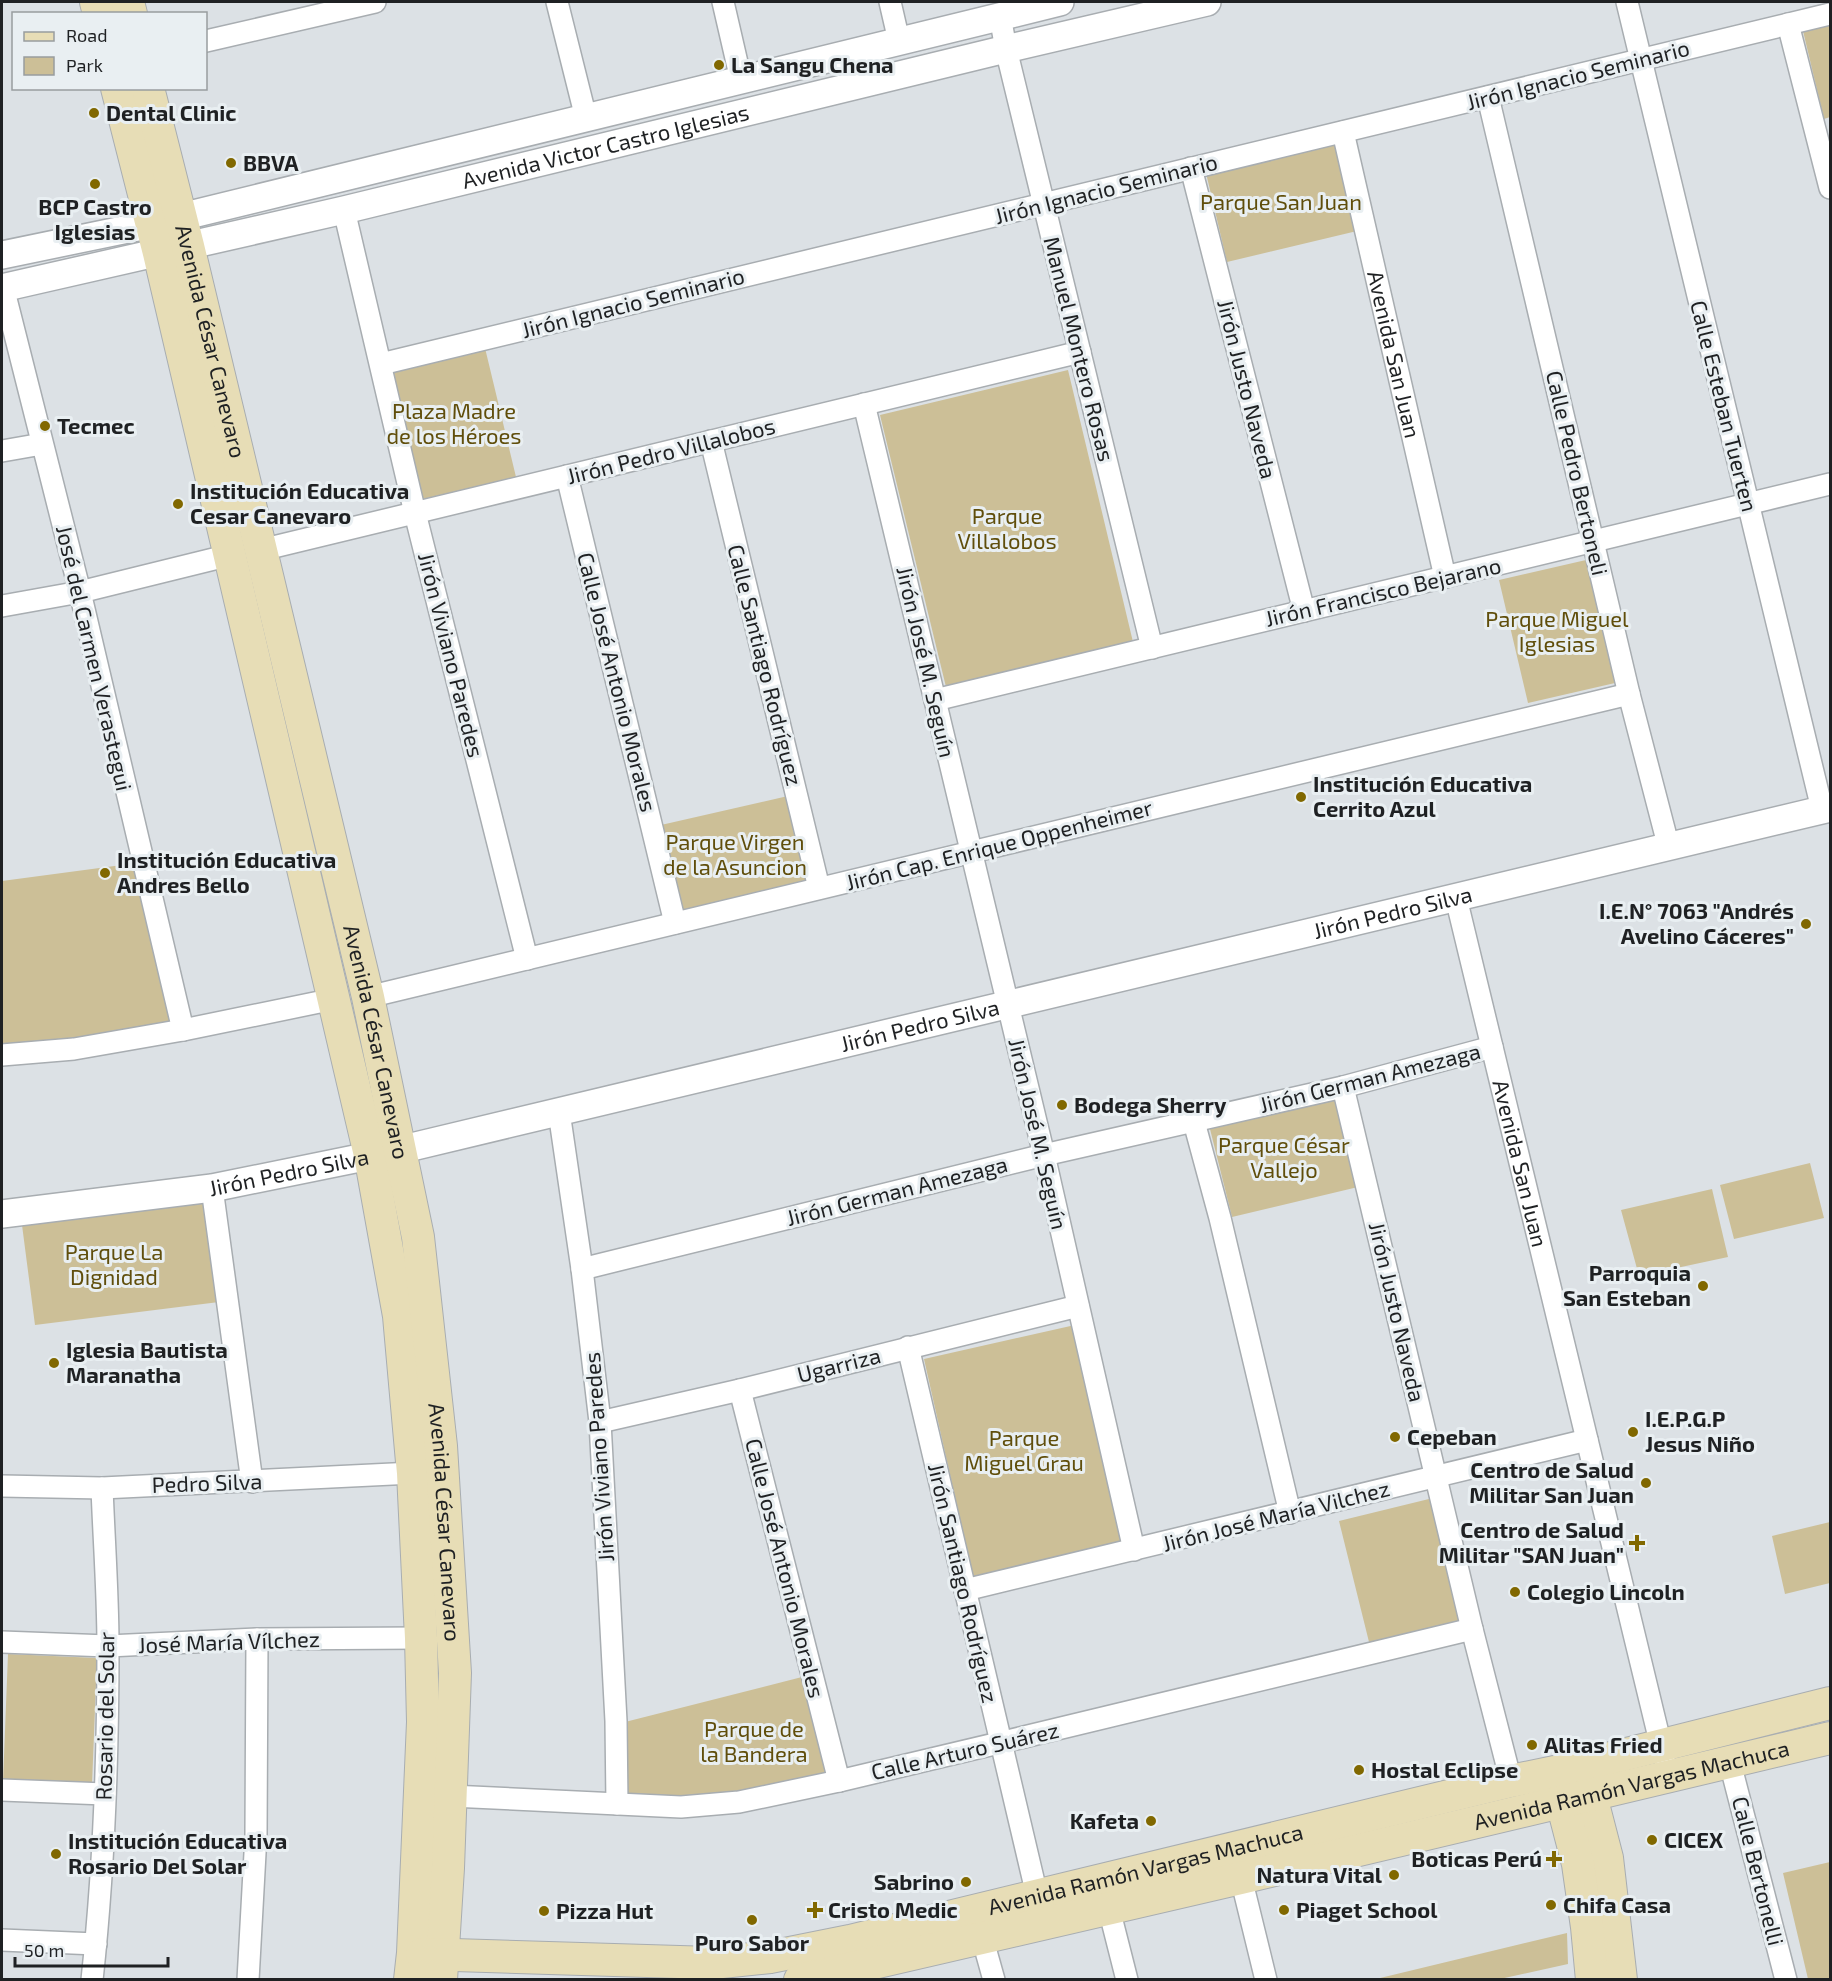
<svg xmlns="http://www.w3.org/2000/svg" width="1832" height="1981" font-family="'Exo 2',sans-serif">
	<rect width="100%" height="100%" fill="#dce1e5"/>
	<path fill="#ccbf97" d="M1830 25V117L1824 119 1803 31Z
		M1336 143 1357 231 1227 262 1206 173Z
		M485 348 516 477 423 499 392 371Z
		M1068 370 1133 642 946 687 880 415Z
		M1586 560 1615 683 1528 703 1499 580Z
		M788 796 809 883 682 913 661 825Z
		M137 863 172 1025 64 1044 2 1047V881Z
		M1336 1099 1358 1187 1232 1217 1210 1129Z
		M1810 1163 1824 1218 1734 1239 1720 1185Z
		M1712 1189 1728 1257 1639 1276 1621 1210Z
		M206 1201 219 1302 35 1325 22 1225Z
		M1075 1325 1124 1543 973 1577 924 1359Z
		M1433 1498 1464 1623 1370 1646 1339 1521Z
		M1830 1522V1583L1785 1594 1772 1536Z
		M8 1654 97 1658 92 1785 3 1782Z
		M802 1677 827 1776 741 1796 679 1800 623 1795 625 1722Z
		M1830 1862V1979H1808L1783 1873Z
		M1567 1933 1568 1964 1500 1979H1376Z"/>
	<g fill="none" stroke-linecap="round" stroke-linejoin="round">
		<g stroke="#a8adb1" stroke-width="24">
			<g id="minor">
				<path d="M557 2 586 118"/>
				<path d="M723 2 741 80"/>
				<path d="M890 2 899 41"/>
				<path d="M1627 2 1822 809"/>
				<path d="M1000 16 1006 49 1152 648"/>
				<path d="M1788 24 1830 188"/>
				<path d="M206 41 375 2"/>
				<path d="M1488 97 1629 694 1669 848"/>
				<path id="s1" d="M1343 132 1445 577"/>
				<path d="M1191 168 1304 611"/>
				<path d="M344 210 415 513 527 959"/>
				<path d="M3 287 80 592 183 1030"/>
				<path d="M381 364 1830 14"/>
				<path d="M864 404 1044 1155 1134 1550"/>
				<path d="M711 441 819 888"/>
				<path d="M2 451 42 444"/>
				<path d="M567 476 675 923"/>
				<path d="M261 550 1080 352"/>
				<path d="M2 606 80 592 230 555"/>
				<path d="M935 700 1830 484"/>
				<path id="s2" d="M1456 898 1664 1758"/>
				<path d="M368 997 1629 694"/>
				<path d="M2 1055 74 1049 183 1030 334 999"/>
				<path d="M1343 1087 1472 1629 1511 1781"/>
				<path d="M559 1112 582 1269 600 1422 616 1721 617 1804"/>
				<path d="M1194 1122 1220 1218 1290 1513"/>
				<path d="M212 1188 252 1482"/>
				<path d="M582 1269 1044 1155 1343 1087 1492 1047"/>
				<path d="M908 1347 1040 1908"/>
				<path d="M740 1390 839 1781"/>
				<path d="M600 1422 740 1390 1078 1306"/>
				<path d="M2 1486 102 1488 413 1473"/>
				<path d="M965 1590 1587 1440"/>
				<path d="M2 1642 108 1646 257 1639 421 1638"/>
				<path d="M1730 1763 1786 1980"/>
				<path d="M2 1790 105 1794"/>
				<path d="M451 1796 681 1807 739 1802 839 1781 1024 1737 1472 1629"/>
				<path d="M1241 1878 1266 1980"/>
				<path d="M1109 1909 1127 1980"/>
				<path d="M982 1937 994 1980"/>
				<path d="M2 1940 96 1944"/>
				<path d="M92 1980C104 1870 108 1758 108 1647 108 1594 104 1541 102 1488"/>
				<path d="M248 1980 256 1835 257 1639"/>
			</g>
		</g>
		<g stroke="#a8adb1" stroke-width="30">
			<g id="tertiary">
				<path d="M2 255 152 224 1060 2"/>
				<path id="s3" d="M2 288 344 210 1006 49 1207 2"/>
				<path id="s4" d="M2 1214 212 1188 399 1150 1830 808"/>
			</g>
		</g>
		<g stroke="#a8adb1" stroke-width="34">
			<g id="secondary">
				<path d="M96 2 99 14"/>
				<path d="M128 2 131 14"/>
				<path d="M117 88 159 253 370 1155 399 1316 413 1473 421 1638 423 1722 413 1953 410 1980"/>
				<path id="s5" d="M148 88 188 246 368 997 418 1237 441 1446 455 1673 448 1868 441 1980"/>
				<path d="M1586 1777 1607 1858 1621 1980"/>
				<path d="M1557 1783 1578 1864 1587 1927 1592 1980"/>
				<path id="s6" d="M422 1954 712 1963 770 1957 850 1941 1511 1781 1555 1772 1830 1703"/>
				<path id="s7" d="M800 1980 1241 1878 1830 1738"/>
			</g>
		</g>
		<use href="#minor" stroke="#fff" stroke-width="21"/>
		<use href="#tertiary" stroke="#fff" stroke-width="27"/>
		<use href="#secondary" stroke="#e7ddb6" stroke-width="32"/>
	</g>
	<g fill="#816800" stroke="#e9eff2" stroke-width="2">
		<circle cx="719" cy="65" r="6"/>
		<circle cx="94" cy="113" r="6"/>
		<circle cx="231" cy="163" r="6"/>
		<circle cx="95" cy="184" r="6"/>
		<circle cx="45" cy="426" r="6"/>
		<circle cx="178" cy="504" r="6"/>
		<circle cx="1301" cy="797" r="6"/>
		<circle cx="105" cy="873" r="6"/>
		<circle cx="1806" cy="924" r="6"/>
		<circle cx="1062" cy="1105" r="6"/>
		<circle cx="1703" cy="1286" r="6"/>
		<circle cx="54" cy="1363" r="6"/>
		<circle cx="1633" cy="1432" r="6"/>
		<circle cx="1395" cy="1437" r="6"/>
		<circle cx="1646" cy="1483" r="6"/>
		<path d="M1634 1534h6v6h6v6h-6v6h-6v-6h-6v-6h6z"/>
		<circle cx="1515" cy="1592" r="6"/>
		<circle cx="1532" cy="1745" r="6"/>
		<circle cx="1359" cy="1770" r="6"/>
		<circle cx="1151" cy="1821" r="6"/>
		<circle cx="1652" cy="1840" r="6"/>
		<circle cx="56" cy="1854" r="6"/>
		<path d="M1551 1850h6v6h6v6h-6v6h-6v-6h-6v-6h6z"/>
		<circle cx="1394" cy="1875" r="6"/>
		<circle cx="966" cy="1882" r="6"/>
		<circle cx="1551" cy="1905" r="6"/>
		<path d="M812 1901h6v6h6v6h-6v6h-6v-6h-6v-6h6z"/>
		<circle cx="1284" cy="1910" r="6"/>
		<circle cx="544" cy="1911" r="6"/>
		<circle cx="752" cy="1920" r="6"/>
	</g>
	<g text-anchor="middle" stroke-width="6" stroke-linejoin="round" paint-order="stroke">
		<g font-size="22" font-weight="bold" fill="#1f2123" stroke="#e9eff2" text-anchor="start">
			<text x="731" y="73">La Sangu Chena</text>
			<text x="106" y="121">Dental Clinic</text>
			<text x="243" y="171">BBVA</text>
			<text x="95" y="215" text-anchor="middle">BCP Castro<tspan x="95" dy="25">Iglesias</tspan></text>
			<text x="57" y="434">Tecmec</text>
			<text x="190" y="499">Institución Educativa<tspan x="190" dy="25">Cesar Canevaro</tspan></text>
			<text x="1313" y="792">Institución Educativa<tspan x="1313" dy="25">Cerrito Azul</tspan></text>
			<text x="117" y="868">Institución Educativa<tspan x="117" dy="25">Andres Bello</tspan></text>
			<text x="1794" y="919" text-anchor="end">I.E.N° 7063 "Andrés<tspan x="1794" dy="25">Avelino Cáceres"</tspan></text>
			<text x="1074" y="1113">Bodega Sherry</text>
			<text x="1691" y="1281" text-anchor="end">Parroquia<tspan x="1691" dy="25">San Esteban</tspan></text>
			<text x="66" y="1358">Iglesia Bautista<tspan x="66" dy="25">Maranatha</tspan></text>
			<text x="1645" y="1427">I.E.P.G.P<tspan x="1645" dy="25">Jesus Niño</tspan></text>
			<text x="1407" y="1445">Cepeban</text>
			<text x="1634" y="1478" text-anchor="end">Centro de Salud<tspan x="1634" dy="25">Militar San Juan</tspan></text>
			<text x="1624" y="1538" text-anchor="end">Centro de Salud<tspan x="1624" dy="25">Militar "SAN Juan"</tspan></text>
			<text x="1527" y="1600">Colegio Lincoln</text>
			<text x="1544" y="1753">Alitas Fried</text>
			<text x="1371" y="1778">Hostal Eclipse</text>
			<text x="1139" y="1829" text-anchor="end">Kafeta</text>
			<text x="1664" y="1848">CICEX</text>
			<text x="68" y="1849">Institución Educativa<tspan x="68" dy="25">Rosario Del Solar</tspan></text>
			<text x="1542" y="1867" text-anchor="end">Boticas Perú</text>
			<text x="1382" y="1883" text-anchor="end">Natura Vital</text>
			<text x="954" y="1890" text-anchor="end">Sabrino</text>
			<text x="1563" y="1913">Chifa Casa</text>
			<text x="828" y="1918">Cristo Medic</text>
			<text x="1296" y="1918">Piaget School</text>
			<text x="556" y="1919">Pizza Hut</text>
			<text x="752" y="1951" text-anchor="middle">Puro Sabor</text>
		</g>
		<g font-size="22" fill="#1f2123" stroke="#e9eff2">
			<text transform="translate(1578 75) rotate(-14)" y="8">Jirón Ignacio Seminario</text>
			<text dy="8" stroke="none"><textPath href="#s3" startOffset="620">Avenida Victor Castro Iglesias</textPath></text>
			<text transform="translate(1106 189) rotate(-14)" y="8">Jirón Ignacio Seminario</text>
			<text transform="translate(633 303) rotate(-14)" y="8">Jirón Ignacio Seminario</text>
			<text dy="8" stroke="none"><textPath href="#s5" startOffset="261">Avenida César Canevaro</textPath></text>
			<text transform="translate(1079 349) rotate(76)" y="8">Manuel Montero Rosas</text>
			<text dy="8" stroke="none"><textPath href="#s1" startOffset="228">Avenida San Juan</textPath></text>
			<text transform="translate(1247 389) rotate(76)" y="8">Jirón Justo Naveda</text>
			<text transform="translate(1724 406) rotate(76)" y="8">Calle Esteban Tuerten</text>
			<text transform="translate(671 451) rotate(-14)" y="8">Jirón Pedro Villalobos</text>
			<text transform="translate(1577 473) rotate(77)" y="8">Calle Pedro Bertoneli</text>
			<text transform="translate(1383 592) rotate(-13)" y="8">Jirón Francisco Bejarano</text>
			<text transform="translate(451 655) rotate(76)" y="8">Jirón Viviano Paredes</text>
			<text transform="translate(94 658) rotate(77)" y="8">José del Carmen Verastegui</text>
			<text transform="translate(926 662) rotate(77)" y="8">Jirón José M. Seguín</text>
			<text transform="translate(765 665) rotate(76)" y="8">Calle Santiago Rodríguez</text>
			<text transform="translate(617 682) rotate(76)" y="8">Calle José Antonio Morales</text>
			<text transform="translate(999 845) rotate(-14)" y="8">Jirón Cap. Enrique Oppenheimer</text>
			<text dy="8" stroke="none"><textPath href="#s4" startOffset="1424">Jirón Pedro Silva</textPath></text>
			<text dy="8" stroke="none"><textPath href="#s4" startOffset="938">Jirón Pedro Silva</textPath></text>
			<text dy="8" stroke="none"><textPath href="#s5" startOffset="981">Avenida César Canevaro</textPath></text>
			<text transform="translate(1370 1078) rotate(-14)" y="8">Jirón German Amezaga</text>
			<text transform="translate(1038 1134) rotate(77)" y="8">Jirón José M. Seguín</text>
			<text dy="8" stroke="none"><textPath href="#s2" startOffset="273">Avenida San Juan</textPath></text>
			<text dy="8" stroke="none"><textPath href="#s4" startOffset="290">Jirón Pedro Silva</textPath></text>
			<text transform="translate(897 1191) rotate(-14)" y="8">Jirón German Amezaga</text>
			<text transform="translate(1397 1312) rotate(77)" y="8">Jirón Justo Naveda</text>
			<text transform="translate(839 1365) rotate(-14)" y="8">Ugarriza</text>
			<text transform="translate(599 1457) rotate(-94)" y="8">Jirón Viviano Paredes</text>
			<text transform="translate(207 1483) rotate(-2)" y="8">Pedro Silva</text>
			<text transform="translate(1276 1516) rotate(-14)" y="8">Jirón José María Vilchez</text>
			<text dy="8" stroke="none"><textPath href="#s5" startOffset="1467">Avenida César Canevaro</textPath></text>
			<text transform="translate(785 1568) rotate(76)" y="8">Calle José Antonio Morales</text>
			<text transform="translate(963 1583) rotate(77)" y="8">Jirón Santiago Rodríguez</text>
			<text transform="translate(229 1642) rotate(-2)" y="8">José María Vílchez</text>
			<text transform="translate(105 1716) rotate(-89)" y="8">Rosario del Solar</text>
			<text transform="translate(965 1751) rotate(-13)" y="8">Calle Arturo Suárez</text>
			<text dy="8" stroke="none"><textPath href="#s7" startOffset="854">Avenida Ramón Vargas Machuca</textPath></text>
			<text dy="8" stroke="none"><textPath href="#s6" startOffset="734">Avenida Ramón Vargas Machuca</textPath></text>
			<text transform="translate(1758 1871) rotate(76)" y="8">Calle Bertonelli</text>
		</g>
		<g font-size="22" fill="#604e0b" stroke="#e9eff2">
			<text x="1281" y="210">Parque San Juan</text>
			<text x="454" y="419">Plaza Madre<tspan x="454" dy="25">de los Héroes</tspan></text>
			<text x="1007" y="524">Parque<tspan x="1007" dy="25">Villalobos</tspan></text>
			<text x="1557" y="627">Parque Miguel<tspan x="1557" dy="25">Iglesias</tspan></text>
			<text x="735" y="850">Parque Virgen<tspan x="735" dy="25">de la Asuncion</tspan></text>
			<text x="1284" y="1153">Parque César<tspan x="1284" dy="25">Vallejo</tspan></text>
			<text x="114" y="1260">Parque La<tspan x="114" dy="25">Dignidad</tspan></text>
			<text x="1024" y="1446">Parque<tspan x="1024" dy="25">Miguel Grau</tspan></text>
			<text x="754" y="1737">Parque de<tspan x="754" dy="25">la Bandera</tspan></text>
		</g>
	</g>
	<rect width="1832" height="1981" fill="none" stroke="#1f2123" stroke-width="6"/>
	<rect x="12" y="12" width="195" height="78" fill="#e9eff2" stroke="#989d9f" stroke-width="1.5"/>
	<rect x="24" y="32" width="30" height="9" fill="#e7ddb6" stroke="#989d9f" stroke-width="1.5"/>
	<text x="66" y="42" font-size="18" fill="#1f2123">Road</text>
	<rect x="24" y="57" width="30" height="18" fill="#ccbf97" stroke="#989d9f" stroke-width="1.5"/>
	<text x="66" y="72" font-size="18" fill="#1f2123">Park</text>
	<path d="M15 1957v9h153v-9" fill="none" stroke="#1f2123" stroke-width="3"/>
	<text x="24" y="1957" font-size="18" fill="#1f2123" stroke="#e9eff2" stroke-width="4.5" paint-order="stroke">50 m</text>
</svg>
